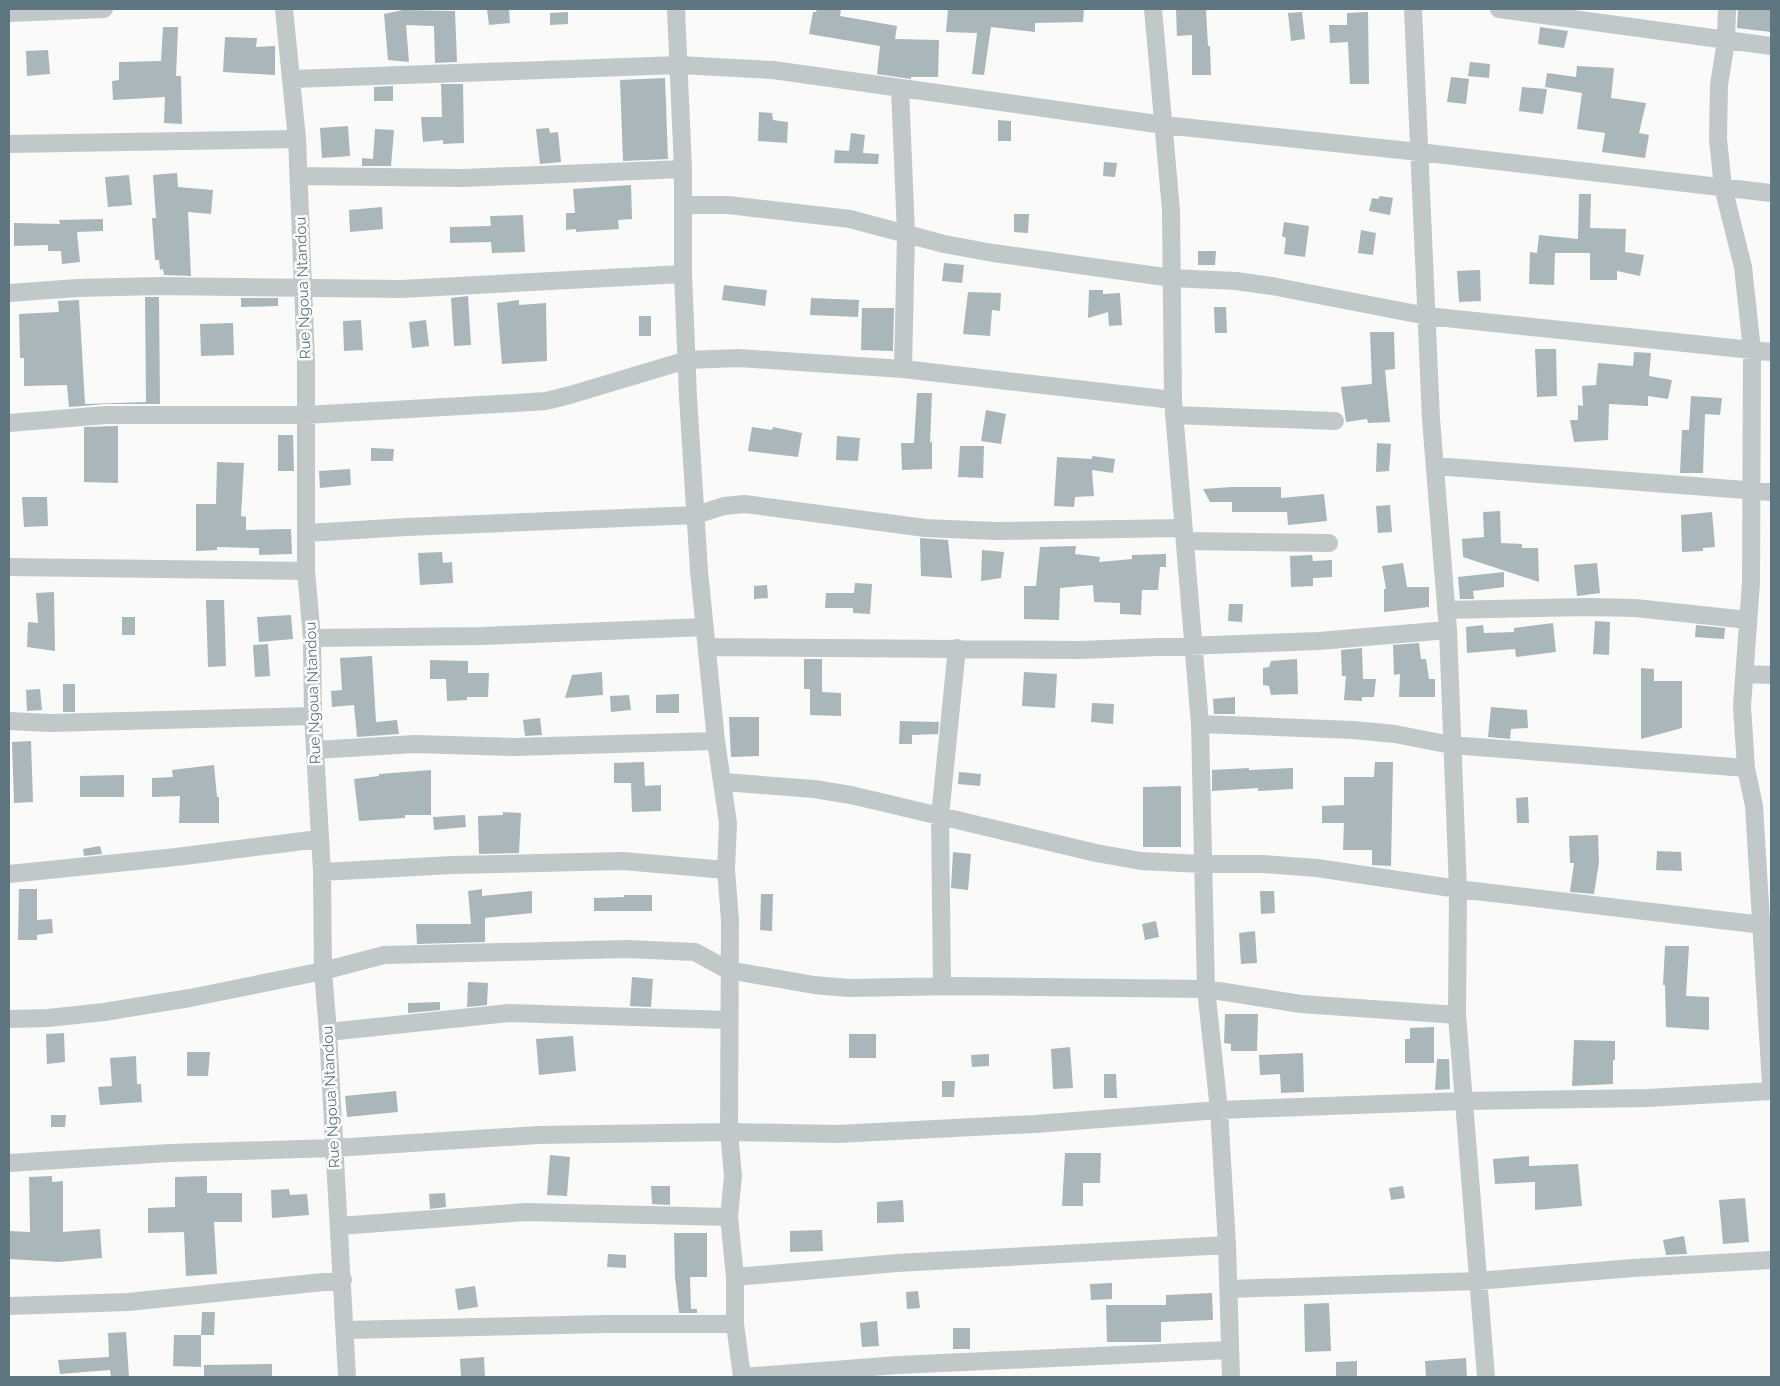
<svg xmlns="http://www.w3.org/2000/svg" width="1780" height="1386" font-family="Raleway,sans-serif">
	<rect width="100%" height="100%" fill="#fafaf8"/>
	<path fill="#a9b6ba" d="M487 9H509L510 23 489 25Z
		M817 9H841L840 16 897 26 895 39 939 40 938 77H911V79L877 74 880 46 809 34 813 12H816Z
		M948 9H1084L1083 22 1035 23V32L991 27 984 75 972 74 977 33 946 32Z
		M1176 9H1206L1208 46H1210L1211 75H1192V35L1177 36Z
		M1738 9 1771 10V32L1737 28Z
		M403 10 455 11 457 62 435 63 434 26 406 25 409 62 388 60 384 14Z
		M568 12V24L550 25V13Z
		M1302 12 1305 39 1291 41 1288 13Z
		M1368 12 1369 84H1350L1348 42 1330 43 1329 25H1347V13Z
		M163 27H178L176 76H181L182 124 164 123 165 97 113 100 112 81 119 80V62L161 61Z
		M1540 27 1568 31 1564 48 1538 44Z
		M225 37 257 38 256 47 275 46V75L223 72Z
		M48 50 50 74 27 76 26 51Z
		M1470 62 1490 64 1489 78 1468 76Z
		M1577 66 1614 68 1611 98 1646 103 1639 133 1649 135 1645 158 1602 152 1605 133 1577 129 1582 93 1545 87 1547 73 1576 77Z
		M1451 77 1469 79 1466 104 1447 102Z
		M665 78 668 159 623 161 620 80Z
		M441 84H463L464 143 443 144V140L423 142 421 117H442Z
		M393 86V101H374V87Z
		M1522 87 1547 89 1543 114 1519 111Z
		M759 112 772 113 773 120 788 122 787 143 758 141Z
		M998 120 1011 121V141H998Z
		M348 126 350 156 322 158 320 128Z
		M549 128 550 133 558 132 561 162 540 164 536 129Z
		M375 129 394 130 391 166H362V158L373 159Z
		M851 133 865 135 863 153 879 154 878 164 834 163 835 150 849 151Z
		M1104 162 1117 163 1115 177 1103 176Z
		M177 173 178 187 213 190 211 214 188 212 191 276 164 275 163 269 160 270 159 260H155L152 218H156L153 175Z
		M129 175 132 205 108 207 105 177Z
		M631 185 632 219 618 220 619 229 576 232V229L566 230V213H575L573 189Z
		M1579 194H1591L1590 228 1626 229 1625 252 1644 255 1640 276 1617 271V280H1590V253H1555L1554 285 1529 284 1530 252 1537 253 1539 235 1578 239Z
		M1380 196 1393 198 1390 215 1369 211 1372 198 1378 199Z
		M382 207 383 229 350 232 349 210Z
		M1014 214H1029L1028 233 1014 232Z
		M523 215 525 252 492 253 491 242 450 243V227L491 226 490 216Z
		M103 219V231L77 232 80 262 62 264 61 251H48V245L14 246V223L60 224 59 220Z
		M1284 222 1309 226 1305 257 1284 254 1286 238 1282 236Z
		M1361 230 1376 233 1373 255 1358 253Z
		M1198 251H1216L1215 265H1198Z
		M944 263 964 265 962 283 942 281Z
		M1480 270 1481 301 1459 302 1457 271Z
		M724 285 767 290 765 306 722 300Z
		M1089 290H1103V294L1120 293 1122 325 1109 326 1108 312 1088 318Z
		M968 292 1001 293 1000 311 992 310 990 336 963 334Z
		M468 296 471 345 454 346 451 298Z
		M145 297H159L160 404H106L69 407 67 385 24 386V358H20L19 314 59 312 58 301 79 300 85 404 146 402Z
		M241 298H278V306L241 307Z
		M811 298 859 300 858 317 810 315Z
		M519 300V305L546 303 547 361 502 364 497 303Z
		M1214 307H1226L1227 333H1215Z
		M862 308H894L893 351 861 350Z
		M639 316H651V336H639Z
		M361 320 363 350 344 351 343 321Z
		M426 320 429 346 412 348 409 322Z
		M233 323 234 355 201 356 200 324Z
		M1370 332H1394L1395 369 1385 370 1390 422 1368 423 1367 419 1346 422 1341 387 1372 384Z
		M1535 349H1556L1557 396 1537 397Z
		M1634 352 1651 353 1649 376 1672 380 1668 399 1648 396V406L1609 404 1608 440 1574 442 1570 420H1578V405L1583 406 1582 386 1596 385 1598 363 1633 366Z
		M917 393H932L930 442H932V469L902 470 901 443H914Z
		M1691 396 1722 398 1720 415 1705 414 1703 473H1680L1682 430H1689Z
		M986 410 1006 414 1001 444 981 441Z
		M118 426V483L84 482V427Z
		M752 427 772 430 773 427 802 433 798 457 748 451Z
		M278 435H293L294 471H278Z
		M837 436 860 438 858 461 836 460Z
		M1377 443 1391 444 1389 471 1376 472Z
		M960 446H984L983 478 958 477Z
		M371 448 394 449 393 461H371Z
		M1092 456 1115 459 1113 473 1092 470 1094 496 1075 497 1074 507 1054 506 1057 457 1092 459Z
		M217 462 244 463 241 516 246 517V530L291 529 292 554 259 555V548L217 547V550L196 551V504H216Z
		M350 469 351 485 320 488 319 471Z
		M1232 487H1281V498L1324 494 1327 521 1288 525 1287 512H1232V502H1210L1203 489Z
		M22 497H47L48 526 24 527Z
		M1390 505 1392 532 1378 533 1376 506Z
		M1500 511 1501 543 1522 544V548H1538L1539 582 1463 557 1462 539 1484 537 1483 512Z
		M1712 512 1715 547 1703 548V551L1682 552 1681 515Z
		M920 538 948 540 952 578 921 576Z
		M1076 546 1075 554 1100 557 1099 562 1132 559V555L1166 554V567H1160L1158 590H1142L1141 615 1120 614V603L1094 602 1093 585 1060 588 1059 620 1024 619V586H1036L1040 547Z
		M982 550 1004 552 1001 578 981 581Z
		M442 552 443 563 452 562 453 583 420 585 418 553Z
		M1312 555 1313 561 1332 560V577L1313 578V586L1291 587 1290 556Z
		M1403 563 1407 587H1429V607L1384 612V589H1386L1382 566Z
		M1597 563 1600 593 1577 596 1574 565Z
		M1504 572V587L1473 591 1474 599H1460L1458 577Z
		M855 583 872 584 870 614 853 613V608H825L826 593H854Z
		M767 585 768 598 754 599V586Z
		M54 592 55 651 27 647 28 622 38 623 36 593Z
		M206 600H224L226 666 208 667Z
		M1229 604H1243L1242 622 1228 621Z
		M291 615 293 639 259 642 257 617Z
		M122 617H135V635H122Z
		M1595 621 1610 622 1609 655 1593 654Z
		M1553 623 1556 652 1516 657 1515 649 1467 653 1466 627 1483 625 1484 633 1514 632V628Z
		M1696 625 1725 628 1724 639 1695 637Z
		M1419 643 1421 659H1426L1429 679H1435V697H1399L1400 674 1394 675 1393 645Z
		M268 644 270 676 255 677 253 645Z
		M1362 648 1363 679H1376L1374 697H1362V701L1344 700 1346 676H1342L1341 650Z
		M372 656 376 722 397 720 399 734 357 737 354 705 332 707 331 691 342 690 340 658Z
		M804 659H822V692L841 693V716L810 715V689H804Z
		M1297 659 1298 694 1271 695 1269 686 1263 685V668L1269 667 1271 661Z
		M430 660 468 661V673H489L488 697H467V700L447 701 446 679H430Z
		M1641 668 1654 669V681H1682V728L1641 739Z
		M602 672 603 695 565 698 572 675Z
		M1024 672 1057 674 1055 708 1022 706Z
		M63 684H75V712H63Z
		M40 689 42 710 27 711 26 690Z
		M679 694V713H656V695Z
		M629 695 631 710 611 712 610 696Z
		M1235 697V714H1214L1213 699Z
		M1092 703 1114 704 1113 724 1091 722Z
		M1491 707 1527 710 1528 728 1511 729 1510 739 1488 737Z
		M729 717H759V756L731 757Z
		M540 718 542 735 525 736 523 720Z
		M900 721 939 722 938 734 912 735V744H899Z
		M31 741 33 802 14 803 12 742Z
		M644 762 645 786 661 785V811L632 812 631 783H614V763Z
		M1375 762H1393L1391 866 1372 865V850H1343L1344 823H1322V806L1344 805V777H1374Z
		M214 765 217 797H219V823H179L180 796 152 797V778L173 777 172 770Z
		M1249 768V770L1293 768V789L1258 791V788L1212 791V770Z
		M431 770V815H405V818L359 821 354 779 379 776V774Z
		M959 772 981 774 980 786 958 784Z
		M124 775V797H80V776Z
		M1181 786V847H1143V787Z
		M1528 797 1529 823H1517L1516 798Z
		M503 812 521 813 519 853 479 854 478 816 503 815Z
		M465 815 466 827 434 830 433 817Z
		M1598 835 1599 862 1594 894 1570 892 1574 863H1570L1569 836Z
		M100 846 102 854 84 856 83 849Z
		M1657 851 1681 852 1682 871 1656 870Z
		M953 852 971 854 968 890 951 888Z
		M19 889H37V920L52 919 53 933 37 935V940H18Z
		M482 889V896L532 891V913L485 918V942L417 944 416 924H471L468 891Z
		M1260 891H1274L1275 913 1261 914Z
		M761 894H773L772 931 760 930Z
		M624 895H652V911H594V898L624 897Z
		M1156 921 1159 937 1145 940 1142 924Z
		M1255 931 1257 963 1241 964 1239 933Z
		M1665 946H1689L1686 996 1709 997V1030L1666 1027 1665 985H1663Z
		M632 977 653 979 651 1007 630 1006Z
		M468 982 488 983 487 1005 467 1007Z
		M440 1002V1010L408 1013V1003Z
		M1225 1014H1258L1257 1051H1231V1044L1224 1043Z
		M1434 1027V1063H1405V1039H1410V1028Z
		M64 1033 65 1062 47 1064 46 1034Z
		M849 1034H876V1058H849Z
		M573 1036 576 1071 539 1075 536 1039Z
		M1574 1040 1615 1041V1060H1613V1084L1572 1086Z
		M1070 1047 1073 1088 1053 1089 1051 1049Z
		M187 1052H210L208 1076H187Z
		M1303 1053 1304 1092 1281 1093 1280 1074 1260 1075 1259 1055Z
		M989 1054V1066L972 1067 971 1055Z
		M136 1056 137 1084H141L142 1102 100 1105 98 1087 112 1086 110 1058Z
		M1437 1059H1449L1450 1089 1435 1090Z
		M1104 1074H1116L1117 1098H1104Z
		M942 1081H955L954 1097H942Z
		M396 1091 398 1112 347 1117 345 1096Z
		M51 1115H66L65 1127H51Z
		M1065 1153H1101L1100 1183H1083V1206H1062Z
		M550 1155 570 1157 567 1196 547 1195Z
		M1529 1156V1166L1578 1164 1582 1206 1535 1210V1182L1495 1184 1493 1159Z
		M52 1176V1182L63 1181V1232L100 1229 102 1258 59 1262 9 1259V1231L30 1232 29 1177Z
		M207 1176V1193H242V1222H214L217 1274 186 1276 184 1232 148 1233V1208L175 1207V1177Z
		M651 1186H670V1205L652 1204Z
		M1403 1186 1405 1198 1391 1200 1389 1188Z
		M289 1189 290 1195 307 1194 309 1215 272 1218 271 1190Z
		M445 1193 446 1207 430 1209 429 1194Z
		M1745 1198 1749 1242 1723 1244 1719 1200Z
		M903 1200 904 1222 877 1223V1202Z
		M822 1230 823 1251 790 1252V1231Z
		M674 1233H707V1277H690L691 1309H697V1313H679L675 1277Z
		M1684 1236 1687 1254 1666 1255 1663 1240Z
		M608 1254 626 1255V1268L607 1267Z
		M1112 1283V1299L1091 1300 1090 1284Z
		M475 1286 478 1307 458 1310 455 1289Z
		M918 1291 920 1308 907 1309 906 1292Z
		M1212 1293 1213 1320 1161 1322V1342H1107L1106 1305H1166V1295Z
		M1329 1303 1331 1351 1305 1352 1304 1304Z
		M202 1312H215L214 1335H201Z
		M877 1321 879 1346 862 1347 860 1323Z
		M953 1328H970V1349H953Z
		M126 1332 129 1377H111L110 1370 60 1374 58 1360 109 1357 108 1333Z
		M174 1335H201V1367L173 1366Z
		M484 1357 485 1377H461L460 1359Z
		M1466 1358 1467 1377H1426L1425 1361Z
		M1357 1361V1377H1336V1362Z
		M272 1364V1377H204V1365Z"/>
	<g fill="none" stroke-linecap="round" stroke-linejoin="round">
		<path stroke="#c0c8ca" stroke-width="18" d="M284 9 297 139 306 361V571L312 638 313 716 322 872 323 971 328 1032 347 1377
			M676 9 683 169V274L688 397 699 571 716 741 728 823 726 870 730 920 729 1132 733 1176 729 1217 735 1277V1324L742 1377
			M1153 9 1171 210 1173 400 1200 724 1206 989 1219 1110 1227 1245 1231 1377
			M1413 9 1431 419 1448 630 1458 889 1457 1015 1486 1377
			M1499 9 1771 46
			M1727 9 1726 41 1719 85 1718 139 1723 187 1743 267 1752 350 1751 583 1742 706 1746 768 1754 806 1771 1084
			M9 13 104 9
			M293 79 679 65 773 70 1164 125 1419 152 1771 193
			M900 88 906 234 903 369
			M9 144 297 139
			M299 176 464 178 683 169
			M683 205H728L850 219 944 244 993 253 1172 278 1236 281 1272 286 1427 316 1771 352
			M9 293 77 288 159 286 401 289 683 274
			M1174 415 1335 421
			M9 423 106 415H306L516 403 546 401 570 395 687 360 739 358 903 369 1173 400
			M1435 466 1771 492
			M307 533 407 527 696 515 724 506 745 504 925 528 996 531 1183 528
			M1185 541 1329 543
			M9 567 306 571
			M1446 610 1589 607 1635 608 1748 620
			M312 638 482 636 705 627
			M708 647 1079 650 1319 641 1448 630
			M1745 674 1771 675
			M9 721 50 723 313 716
			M1200 724 1353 730 1395 734 1451 745 1746 768
			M315 750 415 744 514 747 716 741
			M724 782 814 789 851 795 1096 853 1141 861 1202 864H1262L1317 868 1458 889 1771 926
			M322 872 453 865 623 861 726 870
			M9 874 176 857 319 839
			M942 986 940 816 957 648
			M9 1019 48 1018 104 1012 190 998 323 971 384 955 626 949 695 952 728 970 814 985 849 988 957 986 1206 989 1301 1004 1457 1015
			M328 1032 509 1013 728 1020
			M9 1163 170 1153 334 1148 538 1135 729 1132 837 1134 1035 1124 1219 1110 1464 1101 1648 1098 1771 1091
			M339 1226 526 1212 729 1217
			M735 1277 897 1263 1227 1245
			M1229 1289 1477 1281 1633 1268 1771 1260
			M9 1306 128 1302 343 1280
			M346 1330 606 1324H735
			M742 1377 898 1365 1229 1350"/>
	</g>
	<g text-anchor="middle" stroke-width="5" stroke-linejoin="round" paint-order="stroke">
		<g font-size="15" fill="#5e767f" stroke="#fff">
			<text transform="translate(303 288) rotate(-92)" y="5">Rue Ngoua Ntandou</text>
			<text transform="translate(313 693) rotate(-92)" y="5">Rue Ngoua Ntandou</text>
			<text transform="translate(331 1097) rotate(-93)" y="5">Rue Ngoua Ntandou</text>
		</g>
	</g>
	<rect width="1780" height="1386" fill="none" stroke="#5e767f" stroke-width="20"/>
</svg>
